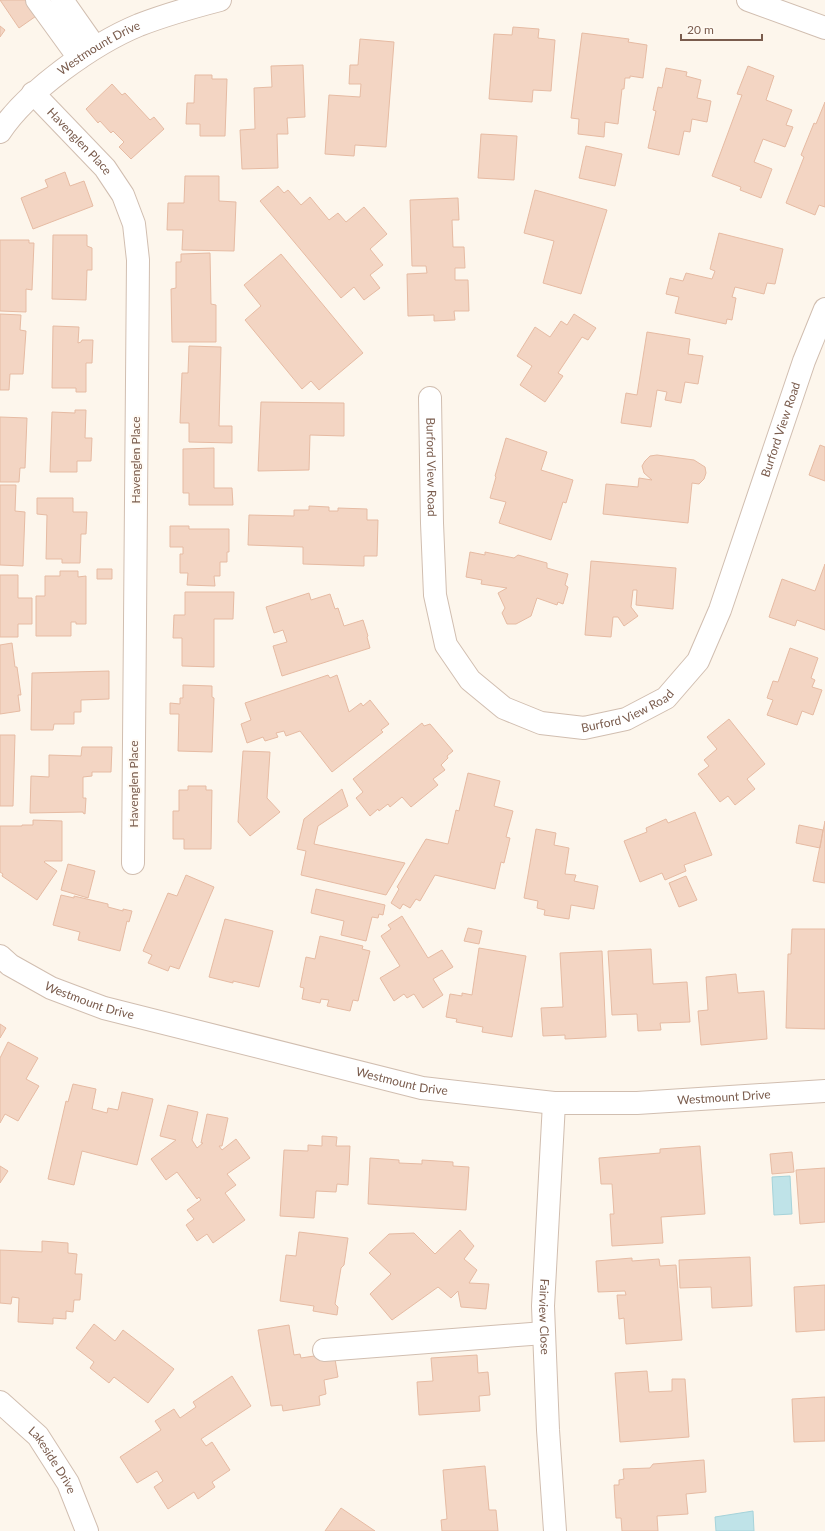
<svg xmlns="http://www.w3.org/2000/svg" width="825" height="1531" font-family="Lato,sans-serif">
	<rect width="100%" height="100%" fill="#fdf6ec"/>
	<path fill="#bfe3e8" stroke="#a5d3da" d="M790 1176 792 1214 774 1215 772 1177Z
		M753 1511 754 1531H716L715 1517Z"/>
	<path fill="#f3d5c3" stroke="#e6bba3" d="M0 0H29L39 14 19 28Z
		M0 26 5 30 0 37Z
		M513 27 539 29 538 38 555 40 551 91 533 90 532 102 489 99 494 34 512 35Z
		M582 33 629 39 628 42 647 45 643 78 630 76V78H625L624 89H622L618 124 605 122 604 137 578 134 579 119 571 118Z
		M360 39 394 42 386 147 355 145 354 156 325 154 329 95 360 97 361 84H349L350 65H358Z
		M303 65 305 117 287 118 288 134H277L278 168 242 169 240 130 255 129 254 88 272 87 271 66Z
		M748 66 774 76 766 100 792 110 786 125 793 127 785 147 763 139 754 162 772 169 761 198 740 190 741 187 712 176 742 95 737 94Z
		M666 68 687 72 686 76 701 80 697 98 711 101 707 122 692 119 690 132 684 131 679 155 648 148 656 111 653 110 658 87 662 88Z
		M195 75H212V79H227L225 136H200V124H186L187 103H194Z
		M112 84 122 95 125 93 150 120 154 117 164 129 131 159 119 147 124 142 113 131 111 133 100 121 98 123 86 109Z
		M825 102V207L819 205 815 215 786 203 804 157 801 155 814 123 816 124Z
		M481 134 517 136 514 180 478 178Z
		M586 146 622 154 615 186 579 178Z
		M65 172 70 186 84 181 93 206 33 229 21 198 48 187 45 180Z
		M185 176H219V201L236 202 234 251 182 250 183 230H167L168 203H184Z
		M278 186 284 193 288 190 301 205 310 197 329 220 338 213 346 222 364 207 387 234 370 249 383 265 370 275 380 288 364 300 354 287 341 298 260 201Z
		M535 190 607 210 581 294 543 283 554 241 524 233Z
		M458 198 459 220H452L453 247H464L465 268H455V280H468L469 311H454L455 320 434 321V315L408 316 407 274 427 273 426 266H412L410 200Z
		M719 233 783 249 775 284 767 283 764 294 735 287 732 297 736 298 732 320 727 319 726 324 675 313 679 297 666 294 670 278 683 281 686 273 712 279 715 271 710 269Z
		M53 235H87V246L92 248V270H87L86 300 52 299Z
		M0 240H29V243H34L32 290 26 289V312L0 311Z
		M210 253 211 304 216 305V342H172L171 289 176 288V262H181V254Z
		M281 254 363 353 319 390 311 381 302 389 245 320 261 306 244 285Z
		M0 314 21 315 20 330 26 331 23 374H10L9 390H0Z
		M574 314 596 328 588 340 582 337 558 373 563 376 545 402 520 385 532 366 517 356 535 327 550 337 561 321 567 325Z
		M53 326 79 327 78 343 81 342 82 340H93L92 363H86V392H76V388H52Z
		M647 332 690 339 688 354 703 356 698 384 685 382 681 403 665 400 667 392 657 390 651 427 621 423 626 393 637 395Z
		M189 346 221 347 219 426H232V443L189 442V423H180L182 373H188Z
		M261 402 344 403V436L310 435 309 470 258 471Z
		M75 410H86L85 438H92L91 461H77V472H50L52 412 75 413Z
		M0 417 27 418 25 468H20L19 482H0Z
		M506 438 547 452 541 470 573 480 566 503 563 502 551 540 499 523 506 502 490 498 496 477 495 476Z
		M820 445 825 447V481L809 475Z
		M214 448V488H232L233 505H189V493H183V449Z
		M657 455 694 460 705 467 706 473 704 479 699 484 692 483 688 523 603 514 606 484 638 487 639 478 652 480 644 473 642 466 645 461 650 456Z
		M0 485H16L15 511 25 512 23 566 0 565Z
		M37 498H73V512H87L86 534H81L80 563H62V559H46L47 515 37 514Z
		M309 506 329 507V511H338V508L367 509V520H378L377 556H364V566L303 564V547L248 545 249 515 294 516V510H309Z
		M170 526H189V529H229V552H227V562H220V576H214L215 586 187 585 188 573H180V554H183V547H170Z
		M470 552 485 555V552L514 558 518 555 547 563V568L568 574 565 585 568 587 563 604 558 602 557 605 537 598 531 616 516 624H507L502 613 505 608 498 593 507 588 481 584 482 580 466 577Z
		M591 561 676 568 673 609 636 605 637 590H633L631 607 638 616 624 626 618 617H613L611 637 585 635Z
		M825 564V630L797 620 795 626 769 617 782 579 815 591Z
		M97 569H112V579H97Z
		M60 571H78V577L86 576V624H76V622H71V636H36V596H45V576H60Z
		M0 575H18V598H32V624H18V637H0Z
		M185 592H234L233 619H214V667L182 666V638H173L174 615H185Z
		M309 593 311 600 330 594 335 609 338 608 344 626 363 620 368 636 367 637 370 648 282 676 273 646 287 642 283 630 274 633 266 607Z
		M12 643 15 667H17L21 695H18L20 711 0 714V645Z
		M790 648 818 658 811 678 815 680 812 687 822 690 813 715 802 711 797 725 767 715 773 700 767 698 773 681 778 682Z
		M109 671V699L81 700V712H74V724H54L53 730H31L32 673Z
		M328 675 330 678 337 675 349 712 361 703 363 706 370 700 389 724 381 730 383 732 332 772 300 731 286 736 284 731 276 733 278 737 265 741 263 737 247 743 241 724 251 720 245 703Z
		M183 685 212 686V697L214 698 212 752 178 751 179 714H170V703L180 704V698H183Z
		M729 719 765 764 747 779 755 789 735 805 728 796 720 802 698 774 709 766 704 760 717 749 707 737Z
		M422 723 424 726 430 724 453 751 447 756 448 758 441 765 445 770 433 779 438 785 411 807 402 797 390 807 388 804 379 811 378 809 370 816 356 798 363 792 353 779Z
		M0 735H15L13 806H0Z
		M82 747H112L111 772H92V776L83 777V798H86L85 814 83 813V812L30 813 31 776 49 777V755L81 756Z
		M243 751 270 752 267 798 280 812 250 836 238 822Z
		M468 773 500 781 494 806 513 811 506 837 510 838 504 863 501 862 495 889 435 875 420 901 416 899 410 908 403 904 400 909 391 903 399 889 397 887 426 839 448 844 456 810 459 811Z
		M188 786H206V790H212L211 849H184V839H173V811H179V790H188Z
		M342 789 348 806 318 826 314 844 405 863 386 895 301 875 306 851 297 849 304 819Z
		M695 812 712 855 684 865 686 871 665 880 662 873 640 882 624 841 647 832 646 828 666 819 668 823Z
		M33 820 62 821V861H45L44 862 57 871 37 900 2 876 3 874 0 872V826H22V825H33Z
		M825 821V883L813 881Z
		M799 825 823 830 820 848 796 843Z
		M536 829 556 833 554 845 569 848 565 874 576 875 574 881 598 886 594 909 571 905 569 919 544 915 545 910 537 908 538 901 524 898Z
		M68 864 95 871 88 898 61 890Z
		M186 875 214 887 179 969 170 966 168 971 148 963 152 955 143 951 168 893 177 896Z
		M686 876 697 900 679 907 669 883Z
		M316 889 385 905 383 915 379 914 378 918 372 917 366 941 341 935 344 921 311 913Z
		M61 895 74 898V896L108 904V907L123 911V909L132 911 129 922 127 921 120 951 78 940 80 932 53 925Z
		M402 916 428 958 442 950 453 967 433 979 443 995 423 1008 414 994 407 998 404 994 394 1001 380 978 400 966 381 936 391 929 388 925Z
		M225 919 273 931 259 987 233 981V983L209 977Z
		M468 928 482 931 479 944 464 941Z
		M792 929H825V1029L786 1028 788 954H791Z
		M320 936 363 946 362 949 370 951 358 1001 353 1000 350 1011 327 1006 329 1000 321 999 320 1003 302 999 304 988 300 987 306 957 315 959Z
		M479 948 526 956 512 1037 482 1032 483 1027 456 1022 457 1019 446 1017 450 994 462 996V993L472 995Z
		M651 949 653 984 687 982 690 1022 660 1023 661 1030 638 1031 637 1014 612 1015 608 951Z
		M602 951 606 1037 565 1039V1035L543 1036 541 1008 563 1007 560 953Z
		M736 974 738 993 764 991 767 1039 701 1045 698 1011 708 1010 706 977Z
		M0 1024 6 1028 0 1038Z
		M8 1042 38 1058 26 1079 39 1086 18 1121 5 1114 0 1123V1058Z
		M73 1084 96 1089 92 1109 107 1113 108 1108 118 1110 122 1092 153 1099 137 1165 82 1151 74 1185 48 1179 66 1101 68 1102Z
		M168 1105 198 1112 192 1140 197 1148 203 1143H201L207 1114 228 1118 222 1146H219L222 1150 236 1139 250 1158 227 1174 236 1185 225 1193 245 1220 213 1243 207 1234 197 1241 186 1225 194 1219 187 1210 201 1200 199 1197 197 1199 177 1172 166 1180 151 1159 176 1140 160 1136Z
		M322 1136 337 1137 336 1146H350L348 1185 337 1184 336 1192 316 1191 314 1218 280 1216 284 1150 308 1151V1145L322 1146Z
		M700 1146 705 1214 661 1217 663 1243 612 1246 610 1214H614L612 1184H601L599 1158 660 1153V1149Z
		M792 1152 794 1172 772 1174 770 1154Z
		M370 1158 399 1160V1163L422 1164V1160L453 1162V1166L469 1167 466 1210 368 1204Z
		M0 1166 8 1171 0 1183Z
		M825 1168V1222L800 1224 796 1170Z
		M460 1230 474 1246 464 1259 477 1270 469 1283 489 1284 486 1309 461 1307 458 1291 451 1298 438 1287 392 1320 370 1294 391 1274 369 1253 389 1234 414 1233 435 1254Z
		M299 1232 348 1238 344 1265 341 1268 335 1304 338 1307 337 1315 313 1311 314 1306 280 1301 286 1255 296 1256Z
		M42 1241 68 1243V1253L77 1254 75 1274H82L80 1300H74L73 1312 66 1311V1319L53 1318V1324L18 1322 19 1298 12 1297 11 1304 0 1303V1250L42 1252Z
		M750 1257 752 1306 712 1308 711 1287 680 1288 679 1260Z
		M632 1258V1261L659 1259 660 1266 676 1265 682 1340 626 1344 624 1318 619 1319 617 1295H626L625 1291 598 1292 596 1261Z
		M825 1285V1330L796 1332 794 1287Z
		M94 1324 115 1341 123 1330 174 1369 148 1403 114 1377 109 1383 90 1368 94 1362 76 1348Z
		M289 1325 294 1355 300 1354 301 1358 334 1353 338 1377 324 1380 326 1394 319 1396 320 1405 283 1411 282 1405 271 1406 258 1330Z
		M477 1355 478 1373 488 1372 490 1395 479 1396 480 1411 419 1415 417 1382 433 1381 431 1358Z
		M647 1371 649 1392 672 1391V1379H685L689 1437 620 1442 615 1373Z
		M232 1376 251 1406 201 1439 206 1446 212 1442 230 1470 212 1482 215 1487 198 1499 194 1492 168 1509 154 1487 163 1481 157 1471 137 1483 120 1457 161 1430 155 1421 174 1409 180 1418 196 1407 193 1402Z
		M825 1397V1441L794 1442 792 1399Z
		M704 1460 706 1492 686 1494 688 1514 657 1516 658 1531H622L621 1518H616L614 1485H619V1480L624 1479 623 1469 650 1468 653 1464Z
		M485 1466 489 1510H496L498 1531H442L441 1520 447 1519 443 1470Z
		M341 1508 375 1531H325Z"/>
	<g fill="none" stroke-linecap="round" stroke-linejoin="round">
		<g stroke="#d1beb0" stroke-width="24">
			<g id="street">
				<path d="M37 0 79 58"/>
				<path d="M62 0 95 47"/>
				<path d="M748 0 825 28"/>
				<path id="s1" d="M33 93 105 168 123 195 134 224 138 260 133 863"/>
				<path id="s2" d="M0 132C27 91 93 44 139 25 165 15 193 7 220 0"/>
				<path id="s3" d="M430 398 432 523 435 595 446 645 470 680 504 708 541 723 584 728 626 719 666 698 698 661 720 610 804 361 825 309"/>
				<path id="s4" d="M0 956 10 965 51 988 104 1008 422 1088 554 1103H637L825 1091"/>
				<path id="s5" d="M554 1103 543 1306 548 1430 555 1531"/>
				<path d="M324 1350 544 1333"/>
				<path id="s6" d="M0 1402 38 1436 68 1483 87 1531"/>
			</g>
		</g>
		<use href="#street" stroke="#fff" stroke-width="22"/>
	</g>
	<g text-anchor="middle" stroke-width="3.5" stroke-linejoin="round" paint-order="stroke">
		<g font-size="12" fill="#7a5c4d" stroke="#fffaf3">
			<text dy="4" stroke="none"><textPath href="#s2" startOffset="131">Westmount Drive</textPath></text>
			<text dy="4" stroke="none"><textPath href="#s1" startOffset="67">Havenglen Place</textPath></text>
			<text dy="4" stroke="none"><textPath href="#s3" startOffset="801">Burford View Road</textPath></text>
			<text transform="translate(136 460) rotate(-90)" y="4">Havenglen Place</text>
			<text dy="4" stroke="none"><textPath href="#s3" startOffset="69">Burford View Road</textPath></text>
			<text dy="4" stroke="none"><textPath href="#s3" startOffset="465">Burford View Road</textPath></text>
			<text transform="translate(134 784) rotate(-90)" y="4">Havenglen Place</text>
			<text dy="4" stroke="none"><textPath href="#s4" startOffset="101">Westmount Drive</textPath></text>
			<text dy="4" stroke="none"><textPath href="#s4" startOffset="424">Westmount Drive</textPath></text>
			<text dy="4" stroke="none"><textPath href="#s4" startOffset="748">Westmount Drive</textPath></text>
			<text dy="4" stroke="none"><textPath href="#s5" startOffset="214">Fairview Close</textPath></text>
			<text dy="4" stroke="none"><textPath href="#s6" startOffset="79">Lakeside Drive</textPath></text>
		</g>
	</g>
	<path d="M681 34v6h81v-6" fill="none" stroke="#7a5c4d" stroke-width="2"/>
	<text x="687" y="34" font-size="12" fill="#7a5c4d" stroke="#fffaf3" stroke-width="3" paint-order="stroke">20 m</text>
</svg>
